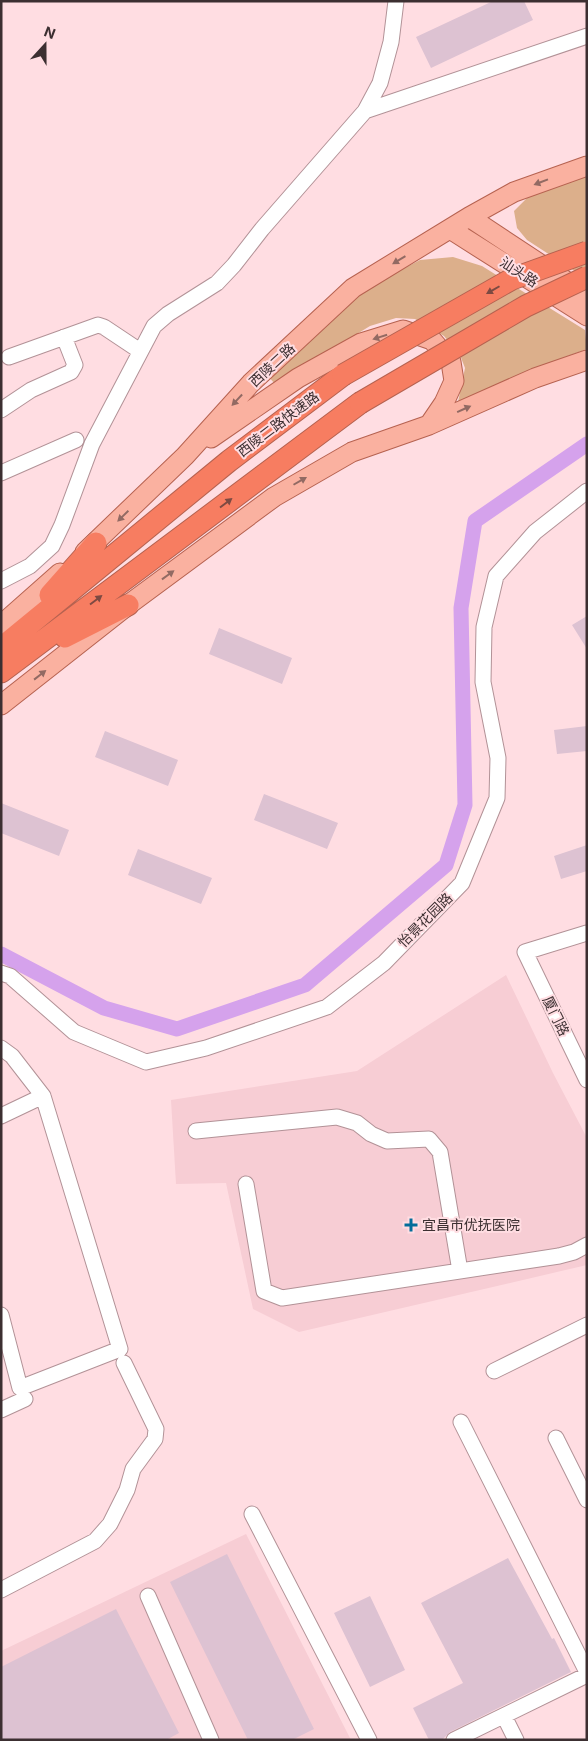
<svg xmlns="http://www.w3.org/2000/svg" width="588" height="1741" font-family="Inter,'Noto Sans SC',sans-serif">
	<rect width="100%" height="100%" fill="#ffdde2"/>
	<path fill="#f7cdd4" d="M506 975 553 1073 587 1138V1265L299 1332 253 1309 226 1183 176 1184 171 1100 357 1071Z
		M246 1534 351 1740H1V1651Z"/>
	<path fill="#dcaf8b" d="M587 176V279L527 240 517 228 514 211 527 198 569 180Z
		M453 257 482 266 585 330 587 349 527 371 458 402 465 368 460 355 444 336 415 319 396 318 370 326 275 384 268 376 357 293 420 260Z"/>
	<g fill="none" stroke-linecap="round" stroke-linejoin="round">
		<path stroke="#d5a2ec" stroke-width="15" d="M1 954 104 1008 177 1029 305 985 446 865 465 805 461 608 475 521 587 444"/>
	</g>
	<path fill="#ddc2d2" d="M493 1H524L533 20 431 68 416 37Z
		M587 616V649L572 625Z
		M219 628 292 658 282 684 209 654Z
		M587 726V751L557 754 554 730Z
		M105 731 178 760 168 786 95 757Z
		M264 794 338 823 327 849 254 820Z
		M1 803 69 830 59 856 1 833Z
		M587 845V871L561 879 554 856Z
		M138 849 212 878 201 904 128 875Z
		M227 1554 314 1729 292 1740H248L170 1582Z
		M508 1558 552 1639 554 1638 571 1672 450 1732 442 1740H429L413 1708 463 1683 421 1603Z
		M370 1596 405 1670 370 1687 334 1613Z
		M116 1609 179 1733 166 1740H1V1667Z"/>
	<g fill="none" stroke-linecap="round" stroke-linejoin="round">
		<g stroke="#b29297" stroke-width="17">
			<path id="minor" d="M365 111 380 83 391 42 396 1
				M9 357 98 325 104 327 140 351
				M1 410 31 390 71 372 75 365 64 337
				M1 473 76 440
				M1 581 30 566 52 546 62 525 92 444 154 326 168 314 217 283 234 265 262 229 365 111 587 36
				M587 933 525 952 587 1080
				M1 973 10 976 74 1032 146 1062 206 1048 327 1007 384 963 462 883 497 798 498 758 483 682 484 627 496 576 535 532 587 491
				M1 1048 12 1056 43 1096 120 1349 20 1388 1 1315
				M1 1116 43 1096
				M196 1131 337 1117 357 1123 371 1134 387 1141 429 1139 440 1152 460 1271
				M246 1184 264 1291 282 1298 559 1256 574 1252 587 1245
				M494 1371 587 1325
				M1 1410 25 1399
				M461 1422 587 1672
				M556 1438 587 1500
				M252 1514 369 1740
				M1 1590 95 1541 110 1524 127 1490 133 1469 155 1439 156 1429 124 1363
				M148 1596 211 1740
				M504 1716 516 1740
				M454 1740 587 1675"/>
		</g>
		<g stroke="#b66250" stroke-width="21">
			<path id="major" d="M469 217 587 295
				M450 229 587 316
				M211 438 298 378 361 343 403 330 432 340 451 362 454 381 444 403 429 425
				M85 552 185 456 251 383 353 288 469 217 514 192 587 166
				M1 625 60 573
				M1 705 128 605 274 497 352 452 429 425 535 378 587 360"/>
		</g>
		<g stroke="#b66250" stroke-width="23">
			<path id="highway" d="M50 595 96 543
				M65 637 128 605
				M1 648 229 461 343 375
				M1 672 360 403"/>
		</g>
		<use href="#minor" stroke="#fff" stroke-width="15"/>
		<use href="#major" stroke="#fab1a0" stroke-width="19"/>
		<use href="#highway" stroke="#f77d61" stroke-width="21"/>
		<g stroke="#b66250" stroke-width="23" stroke-linecap="butt">
			<path id="highway-bridge" d="M343 375 512 279 587 252
				M360 403 526 306 587 277"/>
		</g>
		<use href="#highway-bridge" stroke="#f77d61" stroke-width="21"/>
	</g>
	<defs><path id="oneway-solid" d="M-6-.8H1V-3.2L6.5 0L1 3.2V.8H-6Z" transform="scale(1.25)"/></defs>
	<g fill="#926a63">
		<use href="#oneway-solid" transform="translate(541 182) rotate(159)"/>
		<use href="#oneway-solid" transform="translate(399 260) rotate(149)"/>
		<use href="#oneway-solid" transform="translate(380 337) rotate(162)"/>
		<use href="#oneway-solid" transform="translate(237 400) rotate(133)"/>
		<use href="#oneway-solid" transform="translate(464 409) rotate(-24)"/>
		<use href="#oneway-solid" transform="translate(300 481) rotate(-30)"/>
		<use href="#oneway-solid" transform="translate(123 516) rotate(136)"/>
		<use href="#oneway-solid" transform="translate(168 575) rotate(-36)"/>
		<use href="#oneway-solid" transform="translate(40 675) rotate(-38)"/>
	</g>
	<g fill="#7d4a42">
		<use href="#oneway-solid" transform="translate(493 290) rotate(150)"/>
		<use href="#oneway-solid" transform="translate(226 503) rotate(-37)"/>
		<use href="#oneway-solid" transform="translate(96 600) rotate(-37)"/>
	</g>
	<path fill="#036d9a" stroke="#ffdde2" stroke-width="2" d="M408.5 1217.5h5v5h5v5h-5v5h-5v-5h-5v-5h5z"/>
	<g text-anchor="middle" stroke-width="4" stroke-linejoin="round" paint-order="stroke">
		<g font-size="14" fill="#3c2f31" stroke="#ffdde2">
			<text transform="translate(519 272) rotate(33)" y="5">汕头路</text>
			<text transform="translate(272 365) rotate(-43)" y="5">西陵二路</text>
			<text transform="translate(278 424) rotate(-37)" y="5">西陵二路快速路</text>
			<text transform="translate(425 920) rotate(-45)" y="5">怡景花园路</text>
			<text transform="translate(556 1016) rotate(64)" y="5">厦门路</text>
		</g>
		<g font-size="14" fill="#3c2f31" stroke="#ffdde2" text-anchor="start">
			<text x="422" y="1230">宜昌市优抚医院</text>
		</g>
	</g>
	<rect width="588" height="1741" fill="none" stroke="#3c2f31" stroke-width="5"/>
	<g transform="translate(45 45) rotate(21)" stroke="#ffdde2" stroke-width="4" paint-order="stroke">
	<path d="M0-4L9 19L0 12L-9 19Z" fill="#3c2f31"/>
	<text y="-8" font-size="14" font-weight="bold" text-anchor="middle" fill="#3c2f31">N</text>
	</g>
</svg>
